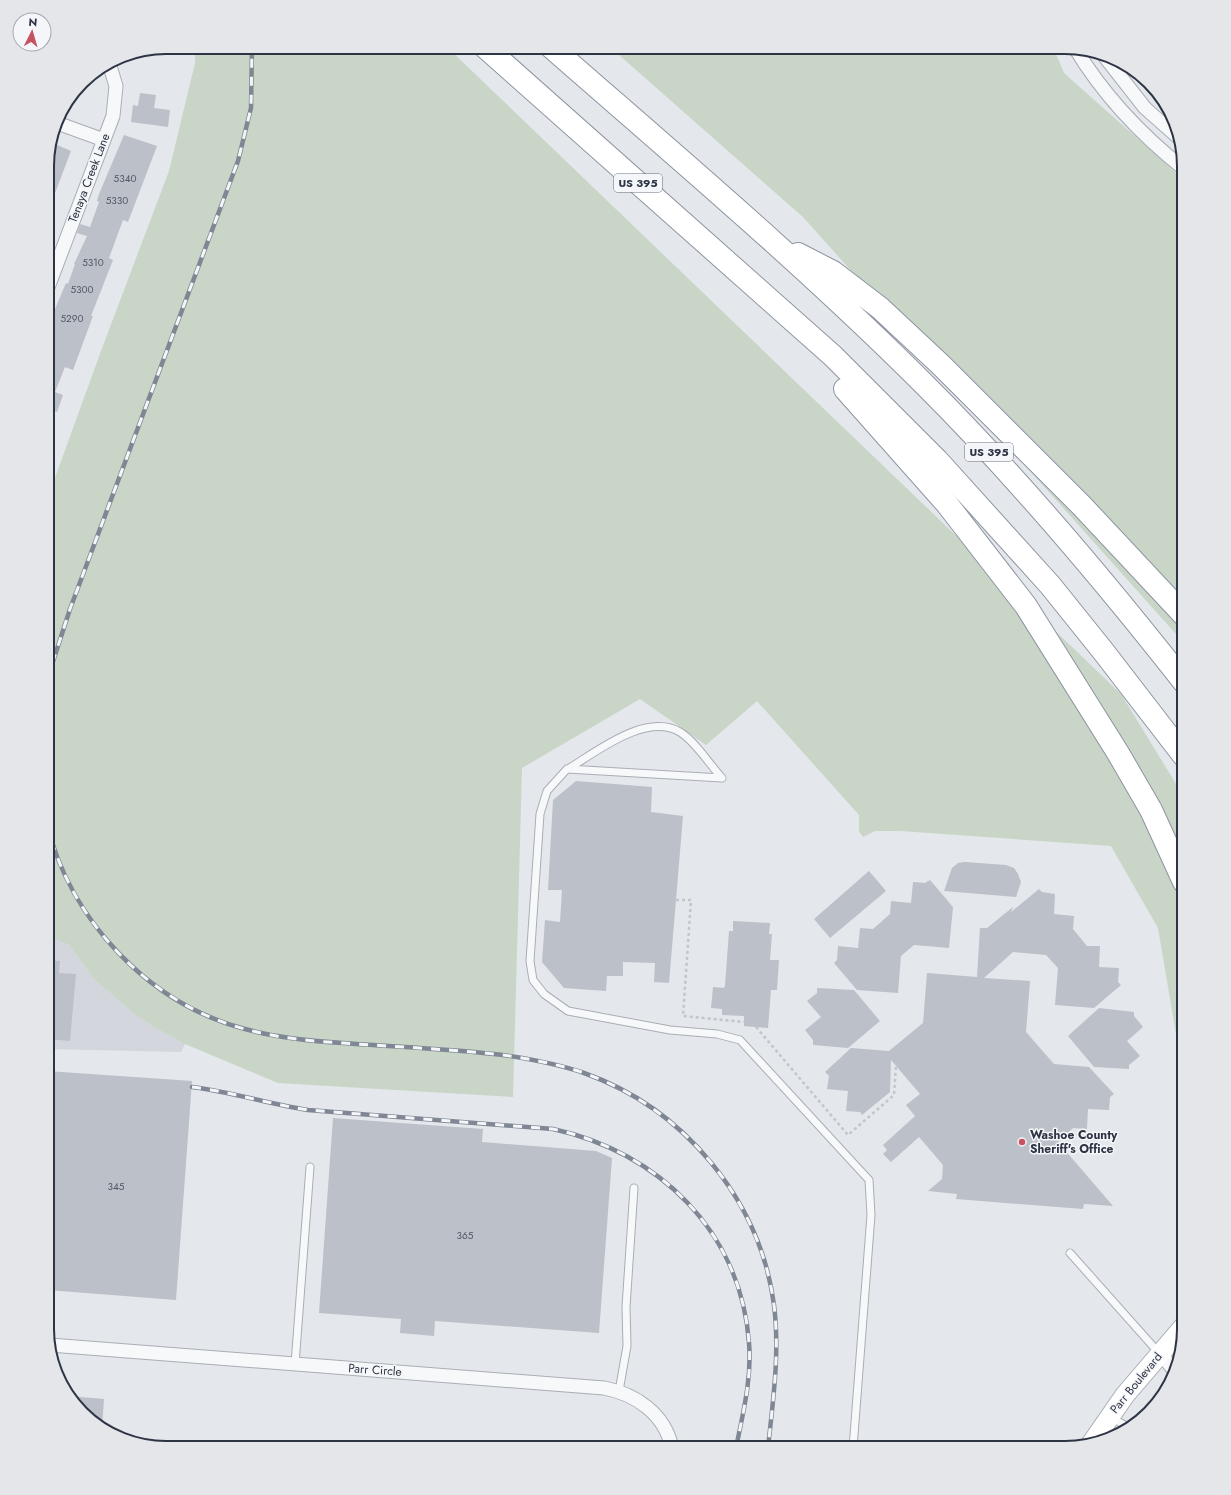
<svg xmlns="http://www.w3.org/2000/svg" width="1231" height="1495" font-family="Jost,sans-serif">
	<rect width="100%" height="100%" fill="#e4e7eb"/>
	<path fill="#d3d6dd" d="M47 936 69 945 94 979 132 1012 154 1027 185 1044 181 1052 47 1049Z"/>
	<path fill="#c9d5c6" d="M195 47H447L1121 694 1184 797V1081L1158 928 1111 846 901 831H875L863 837 859 831V815L757 701 706 745 640 699 522 768 513 1097 278 1083 185 1044 154 1027 132 1012 94 979 69 945 47 936V500L101 351 169 171 195 63Z
		M610 47H1053L1064 73 1184 180V643L803 217Z"/>
	<path fill="#bcc0c8" d="M140 93 156 95 154 108 170 110 168 127 131 122 133 105 138 106Z
		M124 135 157 146 128 222 123 220 109 258 113 260 91 316H93L73 370 65 367 55 392 63 395 57 412 49 409 47 411V328L66 283 68 284 75 264H74L87 236 77 233 80 224 90 227 99 202 97 201 99 194Z
		M55 144 71 151 49 209 47 158 50 149 53 150Z
		M576 781 652 787 651 812 683 816 669 983 654 982 655 963 623 962V976H607L606 991 564 988 542 962 545 920 560 922 562 890H548L553 800Z
		M965 862 1006 865 1014 868 1018 874 1021 882 1016 897 944 891 952 868 958 863Z
		M869 871 886 891 830 938 814 919Z
		M930 880 953 907 949 948 914 945 901 956 898 993 857 990 834 963 837 960 838 946 858 948 860 928 873 929 890 914 891 901 911 903 913 882 925 883Z
		M1039 889 1042 892 1055 894 1054 914 1074 916 1073 929 1087 946H1100L1099 967 1119 968 1118 982 1121 985 1094 1008 1055 1005 1058 968 1046 955 1013 952 984 978 1030 981 1026 1032 1054 1064 1089 1067 1114 1094 1110 1097 1109 1110 1088 1109 1087 1129 1073 1128 1058 1142 1113 1206 1084 1204 1083 1209 956 1199 957 1194 928 1191 942 1179 943 1165 919 1137 891 1162 883 1154 887 1150 883 1145 915 1116 906 1105 920 1094 891 1060 890 1092 862 1115 860 1112 846 1111 848 1091 827 1089 829 1076 825 1072 851 1048 889 1051 923 1023 927 973 977 977 980 928H987L1013 907 1011 912Z
		M733 921 770 923 769 934H772L770 960H779L777 990H771L768 1028 744 1026V1016L722 1015V1009L711 1008 713 987 724 988 725 986 729 931H733Z
		M47 960 60 961 59 973 76 974 70 1041 47 1039Z
		M817 988 854 990 880 1021 848 1048 813 1045V1040L805 1030 821 1017 807 1001 817 993Z
		M1099 1008 1134 1012V1016L1143 1027 1127 1041 1140 1056 1129 1065V1069L1094 1067 1068 1036Z
		M47 1071 192 1081 176 1300 47 1290Z
		M333 1118 483 1129 482 1142 596 1151 612 1158 599 1333 435 1321 434 1336 400 1333 401 1319 319 1313Z
		M69 1396 104 1399 102 1427 87 1414Z"/>
	<g fill="none" stroke-linecap="round" stroke-linejoin="round">
		<g stroke="#a9aeb5" stroke-width="9">
			<path id="lane" d="M568 769C596 752 646 712 680 732 695 741 710 765 722 778
				M722 778 567 769 547 791 540 814 530 961 533 980 544 994 568 1011 670 1030 717 1034 740 1040 869 1180 871 1215 853 1448
				M1070 1253 1159 1353
				M295 1364 310 1167
				M619 1391 627 1346 626 1307 634 1188
				M1110 1417 1130 1428"/>
		</g>
		<g stroke="#a9aeb5" stroke-width="15">
			<path id="street" d="M1075 48C1104 96 1140 134 1184 169
				M1105 57 1145 108 1180 139
				M57 123 104 140
				M47 290 113 116 116 86 109 63
				M50 1345 604 1388C636 1394 665 1414 672 1448
				M1160 1353 1173 1369"/>
		</g>
		<g stroke="#a9aeb5" stroke-width="21">
			<path id="secondary" d="M1091 1444 1125 1395 1184 1326"/>
		</g>
		<g stroke="#8d94a1" stroke-width="24">
			<path id="highway" d="M485 47 833 356 937 460 1050 585 1103 651 1184 756
				M551 47C678 158 807 267 926 386 1019 479 1103 579 1184 682
				M798 254 833 272 880 308 941 365 1082 506 1184 615
				M845 389 947 504 1026 606 1118 753 1151 810 1184 882"/>
		</g>
		<path stroke="#c2c5ca" stroke-width="2.5" stroke-dasharray="3 3" stroke-linecap="butt" d="M676 900H691L683 1016 744 1022
			M756 1027 848 1135 894 1095 896 1066"/>
		<use href="#lane" stroke="#f7f8fa" stroke-width="7"/>
		<use href="#street" stroke="#f7f8fa" stroke-width="13"/>
		<use href="#secondary" stroke="#fff" stroke-width="19"/>
		<use href="#highway" stroke="#fff" stroke-width="22"/>
		<g stroke="#7f8694" stroke-width="4.5">
			<path id="rail" d="M47 680 70 609 238 161 251 108 252 47
				M47 824C70 920 149 1004 245 1029 277 1038 310 1041 343 1043 396 1047 450 1049 503 1055 530 1059 558 1064 584 1073 683 1108 760 1199 774 1305 780 1353 773 1400 768 1448
				M192 1087C232 1092 269 1104 308 1110L553 1129C659 1152 741 1232 749 1343 752 1378 743 1413 736 1448"/>
		</g>
		<use href="#rail" stroke="#f4f6f9" stroke-width="3" stroke-dasharray="9" stroke-linecap="butt"/>
	</g>
	<circle fill="#c75362" stroke="#f4f6f9" stroke-width="1.5" cx="1022" cy="1142" r="4"/>
	<g text-anchor="middle" stroke-width="3" stroke-linejoin="round" paint-order="stroke">
		<g font-size="10" fill="#515764">
			<text x="125" y="182">5340</text>
			<text x="117" y="204">5330</text>
			<text x="93" y="266">5310</text>
			<text x="82" y="293">5300</text>
			<text x="72" y="322">5290</text>
			<text x="116" y="1190">345</text>
			<text x="465" y="1239">365</text>
		</g>
		<g fill="#f4f6f9" stroke="#696e7a" stroke-width="1">
			<rect x="614" y="174" width="48" height="18" rx="3"/>
			<rect x="965" y="443" width="48" height="18" rx="3"/>
		</g>
		<g font-size="11" font-weight="bold" fill="#2d3443">
			<text x="638" y="187">US 395</text>
			<text x="989" y="456">US 395</text>
		</g>
		<g font-size="12" fill="#2d3443" stroke="#f4f6f9">
			<text transform="translate(89 178) rotate(-69)" y="4">Tenaya Creek Lane</text>
			<text transform="translate(375 1370) rotate(4)" y="4">Parr Circle</text>
			<text transform="translate(1136 1383) rotate(-51)" y="4">Parr Boulevard</text>
		</g>
		<g font-size="12" font-weight="bold" fill="#2d3443" stroke="#f4f6f9" text-anchor="start">
			<text x="1030" y="1139">Washoe County<tspan x="1030" dy="14">Sheriff's Office</tspan></text>
		</g>
	</g>
	<path d="M0 0H1231V1495H0ZM166 54H1065A112 112 0 0 1 1177 166V1329A112 112 0 0 1 1065 1441H166A112 112 0 0 1 54 1329V166A112 112 0 0 1 166 54Z" fill="#e4e6ea" fill-rule="evenodd"/>
	<path fill="none" stroke="#2d3443" stroke-width="2" d="M166 54H1065A112 112 0 0 1 1177 166V1329A112 112 0 0 1 1065 1441H166A112 112 0 0 1 54 1329V166A112 112 0 0 1 166 54Z"/>
	<g transform="translate(32 32) rotate(5)"><circle r="19" fill="#f4f6f9" stroke="#a4a8b0"/>
	<path d="M0-3L7 15L0 10L-7 15Z" fill="#c75362"/>
	<text y="-6" font-size="11" font-weight="bold" text-anchor="middle" fill="#2d3443">N</text>
	</g>
</svg>
